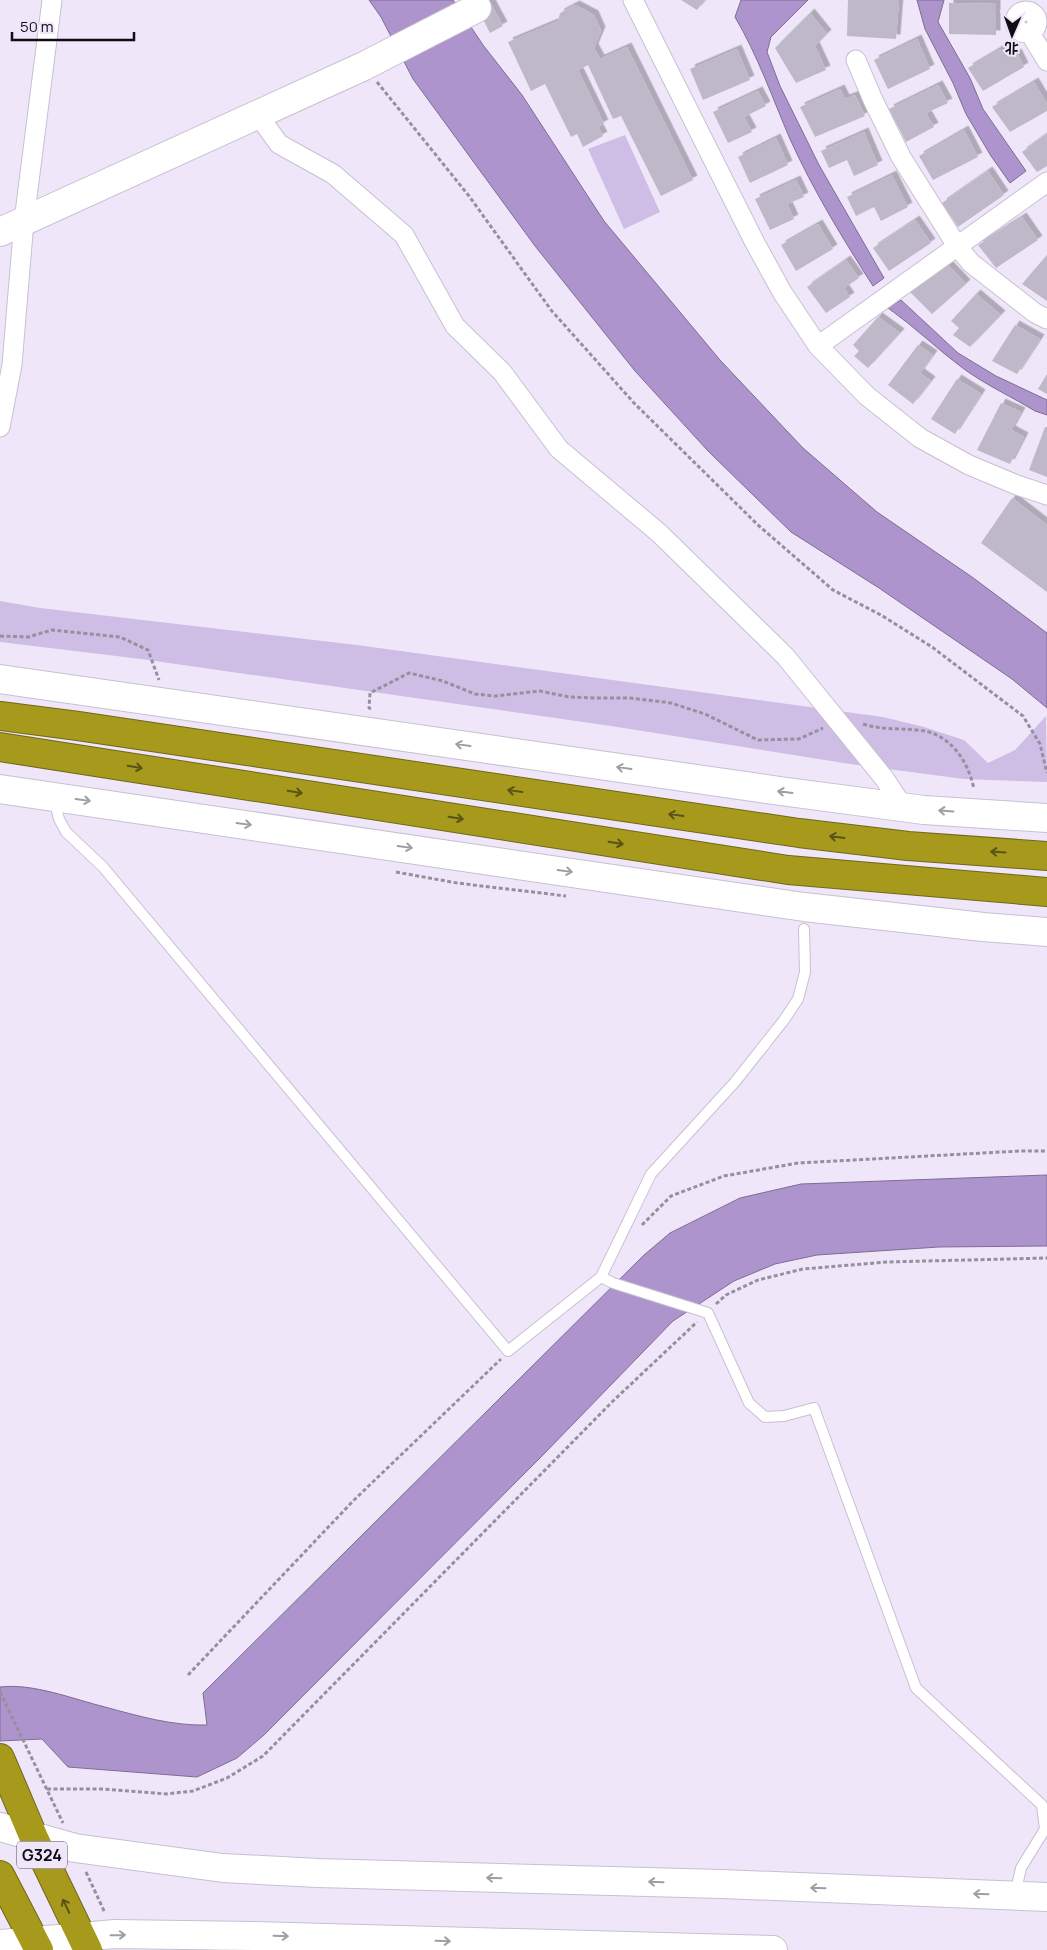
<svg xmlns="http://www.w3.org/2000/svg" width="1047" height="1950" font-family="Manrope,'Noto Sans SC',sans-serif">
	<defs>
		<filter id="shadow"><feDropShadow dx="4.5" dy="-4.5" stdDeviation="0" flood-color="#0004"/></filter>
	</defs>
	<rect width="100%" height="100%" fill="#efe7f9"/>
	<path fill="#cebde4" d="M625 135 660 212 624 229 588 149Z
		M0 601 40 608 357 645 883 717 924 727 964 740 988 763 1015 750 1046 716 1047 782 964 779 850 764 611 726 141 659 0 642Z"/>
	<path fill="#ae94cd" stroke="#7e6c95" d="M369 0H453L483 45 522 95 604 221 720 360 803 448 877 512 972 577 1047 633V708L1012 679 879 588 791 532 708 451 635 371 535 246 413 79 381 17Z
		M741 0H808L771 37 767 52 780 86 819 165 884 278 873 286C843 239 813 190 790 139 772 97 758 56 735 17Z
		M917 0H944L938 22 970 78 983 109 1026 171 1010 183 991 156 966 114 953 83 925 29Z
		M901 300 958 353 996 376 1047 400V415L1035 411C1012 397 986 385 964 369 938 350 915 327 888 308Z
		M1047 1175V1246L939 1247 817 1255 775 1264 734 1281 673 1321 541 1457 264 1735 237 1758 197 1777 68 1767 42 1739 0 1741V1687C33 1683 73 1699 105 1707 138 1716 173 1726 207 1725L203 1693 644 1255 670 1233 740 1198 801 1184Z"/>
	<path fill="#bfb8c9" filter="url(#shadow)" d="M473 0H489L503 26 490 33Z
		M681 0H705L697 10Z
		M848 0H899L896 39 847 36Z
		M949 3 996 4V35L949 34Z
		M575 5 594 15 601 31 594 48 600 59 627 47 693 180 661 196 621 116 613 119 588 65 578 70 604 124 598 127 603 136 583 147 577 134 571 137 545 84 531 91 508 42 558 21 560 13Z
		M810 13 827 34 815 46 826 70 796 83 775 48Z
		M917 39 930 69 888 89 874 60Z
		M737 49 750 80 703 100 690 69Z
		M1000 49 1006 59 1017 53 1024 67 983 91 968 68Z
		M1034 82 1047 104V111L1010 132 992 107Z
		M938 85 948 103 926 113 934 127 906 142 889 109Z
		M840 89 845 99 855 95 865 116 815 137 800 107Z
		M758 91 766 106 744 117 752 132 728 143 713 112Z
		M964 130 978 157 933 180 919 156Z
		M864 132 878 165 854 176 847 160 829 168 821 151Z
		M1047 134V166L1037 172 1022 152Z
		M776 138 788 165 750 183 738 157Z
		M988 171 1004 195 958 227 942 203Z
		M892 175 908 207 881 221 874 207 856 216 847 197Z
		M796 180 804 197 787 204 794 219 770 230 755 199Z
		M1022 217 1038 240 996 268 978 245Z
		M915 220 931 243 889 271 873 248Z
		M818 224 833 249 796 271 781 245Z
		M1047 255V301L1022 284Z
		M846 260 859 278 844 288 850 297 826 313 807 287Z
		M946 263 966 284 932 314 910 292Z
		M976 294 1001 315 970 347 953 335 959 328 951 321Z
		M878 317 900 333 868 368 854 356 859 351 853 345Z
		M1015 325 1040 339 1017 374 992 361Z
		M918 345 933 355 920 373 931 381 913 404 888 385Z
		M1047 374V394L1038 389Z
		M957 379 981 394 955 434 931 419Z
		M1001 403 1021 412 1011 430 1024 437 1010 464 977 450Z
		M1045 427H1047V477L1029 470Z
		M1012 498 1047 525V592L981 543Z"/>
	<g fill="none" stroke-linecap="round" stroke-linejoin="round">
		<g stroke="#c7c0d1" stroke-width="12">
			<path id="lane" d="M54 799 59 819 66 832 103 867 508 1351 601 1277 651 1174 735 1082 784 1020 798 999 805 972 804 929
				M601 1277 613 1283 708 1313 749 1403 765 1417 784 1416 814 1408 916 1688 1042 1805 1045 1829 1021 1868 1015 1895"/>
		</g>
		<g stroke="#c7c0d1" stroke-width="21">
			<path id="street" d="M633 0 754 241 782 292 818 346 867 396 920 438 969 465 1017 485 1047 495
				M1015 22a11 11 0 1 1 22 0a11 11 0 1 1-22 0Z
				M1030 33 1047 61
				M856 60 873 100 901 157 957 246 971 263 1035 313 1047 319
				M258 115 279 144 333 174 404 235 455 326 502 372 559 449 659 533 785 656 884 778 903 807
				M818 346 1047 182
				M0 427 12 365 24 221 52 0"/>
		</g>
		<g stroke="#c7c0d1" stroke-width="30">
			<path id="secondary" d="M0 232 364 66 477 8
				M0 679 780 791 924 810 1047 818
				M0 789 804 907 983 927 1047 932
				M0 1827 75 1848 223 1868 318 1873 722 1884 1047 1897
				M0 1944 115 1934 253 1936 773 1950"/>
		</g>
		<g stroke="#716819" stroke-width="30">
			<path id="highway" d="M0 716 78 726 799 833 908 846 1047 856
				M0 747 788 870 1047 892
				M0 1758 34 1838 88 1950
				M0 1875 39 1950"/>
		</g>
		<path stroke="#96909e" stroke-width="3" stroke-dasharray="4 2.5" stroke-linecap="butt" d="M377 82 469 196 551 310 634 403 758 525 833 590 881 615 932 647 1023 716 1040 744 1047 773
			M0 636 28 637 52 630 120 637 148 650 159 680
			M371 709 369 708 370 693 409 673 443 681 475 694 495 696 540 691 569 697 594 698H630L671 703 705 714 758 740 799 739 823 728
			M863 724C882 730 897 728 917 730 949 732 968 760 974 789
			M396 872 457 883 566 896
			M642 1225 671 1196 724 1176 798 1163 1020 1151H1047
			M716 1304 726 1295 758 1280 803 1269 887 1262 1047 1258
			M188 1675 354 1500 501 1359
			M0 1692 63 1823
			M47 1789H103L166 1794 193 1791 227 1778 263 1756 613 1401 697 1322
			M86 1872 105 1913"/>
		<use href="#lane" stroke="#fff" stroke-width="10"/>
		<use href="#street" stroke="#fff" stroke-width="19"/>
		<use href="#secondary" stroke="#fff" stroke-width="28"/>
		<use href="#highway" stroke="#a6991c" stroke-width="28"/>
	</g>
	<defs><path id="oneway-shaft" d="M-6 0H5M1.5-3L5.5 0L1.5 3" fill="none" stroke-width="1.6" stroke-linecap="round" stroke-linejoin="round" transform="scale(1.25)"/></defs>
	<g stroke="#9f9ea1">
		<use href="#oneway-shaft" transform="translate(463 745) rotate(-172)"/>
		<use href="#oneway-shaft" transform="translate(624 768) rotate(-172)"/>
		<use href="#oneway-shaft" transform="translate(785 792) rotate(-173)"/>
		<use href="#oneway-shaft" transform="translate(83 800) rotate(8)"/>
		<use href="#oneway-shaft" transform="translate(946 811) rotate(-176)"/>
		<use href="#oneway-shaft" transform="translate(244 824) rotate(8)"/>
		<use href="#oneway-shaft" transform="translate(405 847) rotate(8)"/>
		<use href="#oneway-shaft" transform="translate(565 871) rotate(8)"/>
		<use href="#oneway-shaft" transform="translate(494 1878) rotate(-178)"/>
		<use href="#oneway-shaft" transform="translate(656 1882) rotate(-178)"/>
		<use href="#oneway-shaft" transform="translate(818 1888) rotate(-178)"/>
		<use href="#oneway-shaft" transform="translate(981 1894) rotate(-178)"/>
		<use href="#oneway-shaft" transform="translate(118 1935) rotate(-1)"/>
		<use href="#oneway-shaft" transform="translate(281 1936) rotate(2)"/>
		<use href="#oneway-shaft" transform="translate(443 1941) rotate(2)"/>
	</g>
	<g stroke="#5a5318">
		<use href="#oneway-shaft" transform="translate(135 767) rotate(9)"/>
		<use href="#oneway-shaft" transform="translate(515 791) rotate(-172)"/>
		<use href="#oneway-shaft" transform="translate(295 792) rotate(9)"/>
		<use href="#oneway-shaft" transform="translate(676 815) rotate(-172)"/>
		<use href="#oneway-shaft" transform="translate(456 818) rotate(9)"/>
		<use href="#oneway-shaft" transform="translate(837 837) rotate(-173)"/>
		<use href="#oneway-shaft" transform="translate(616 843) rotate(9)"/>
		<use href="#oneway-shaft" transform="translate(998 852) rotate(-176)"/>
		<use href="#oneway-shaft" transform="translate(66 1906) rotate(-115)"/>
	</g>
	<g text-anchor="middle" stroke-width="4" stroke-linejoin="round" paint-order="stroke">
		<rect fill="#efe7f9" stroke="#524e58" stroke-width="1" x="17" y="1841.5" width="50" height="27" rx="4"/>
		<g font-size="16" font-weight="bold" fill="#0f0d13">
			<text x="42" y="1861">G324</text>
		</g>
	</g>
	<g transform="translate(1012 35) rotate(182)" stroke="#efe7f9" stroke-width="4" paint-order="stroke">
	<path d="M0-4L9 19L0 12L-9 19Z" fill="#0f0d13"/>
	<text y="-8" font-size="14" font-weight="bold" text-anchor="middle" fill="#0f0d13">北</text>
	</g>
	<path d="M12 32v8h122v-8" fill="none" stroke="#0f0d13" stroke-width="2.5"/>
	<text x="20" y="32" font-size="15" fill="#0f0d13" stroke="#efe7f9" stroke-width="4" paint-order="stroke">50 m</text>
</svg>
